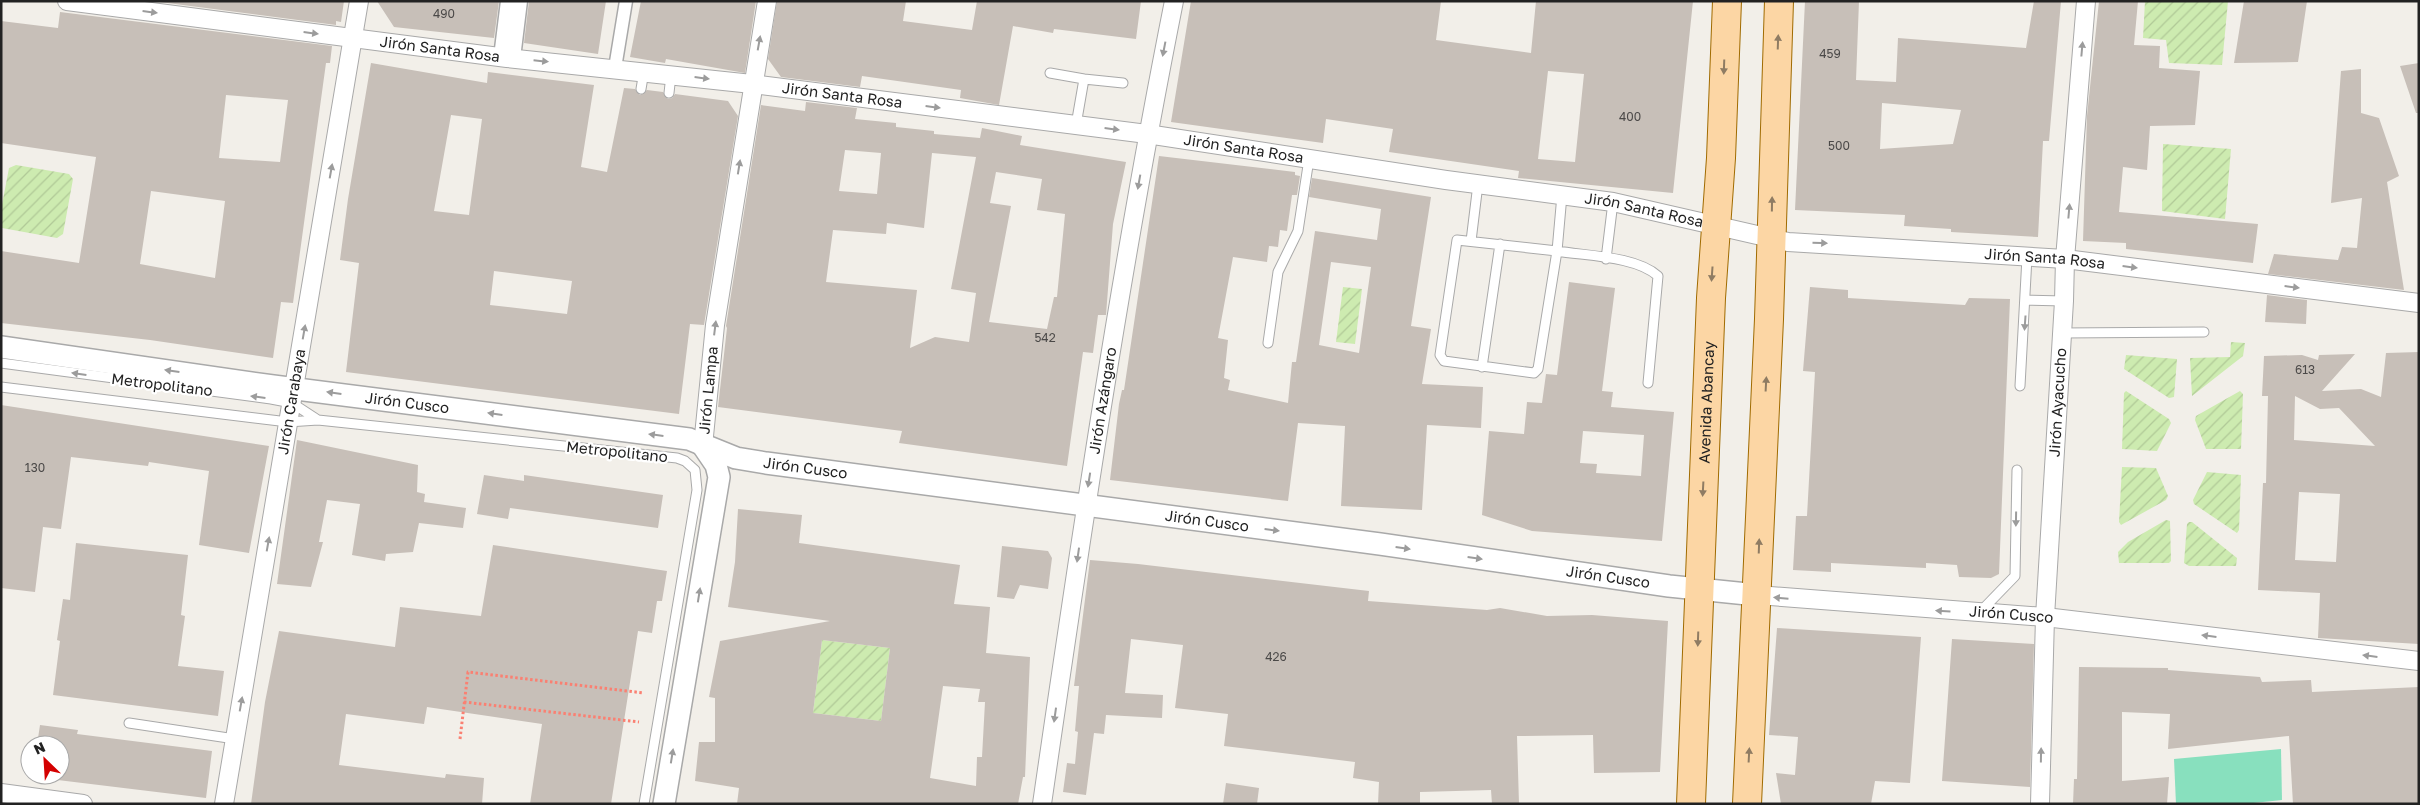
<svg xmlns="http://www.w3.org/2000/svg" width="2420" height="805" font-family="'Golos Text',sans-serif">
	<defs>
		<pattern id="garden-furrows" width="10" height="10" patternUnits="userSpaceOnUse" patternTransform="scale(1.25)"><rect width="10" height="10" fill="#cdebb0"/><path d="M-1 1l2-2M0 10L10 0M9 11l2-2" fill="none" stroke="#b0c997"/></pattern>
	</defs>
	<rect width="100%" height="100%" fill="#f2efe9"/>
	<path fill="url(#garden-furrows)" d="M2145 1H2228L2222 65 2169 63 2166 40 2143 38Z
		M2163 144 2231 149 2225 219 2162 211Z
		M16 165 69 174 73 179 63 234 57 238 2 228 1 210 9 168Z
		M1343 287 1362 289 1355 344 1336 342Z
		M2231 342 2245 343 2243 356 2192 396 2190 358 2230 357Z
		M2126 355 2177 359 2174 397 2169 398 2124 369Z
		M2126 391 2169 419 2171 423 2157 451 2122 449 2124 393Z
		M2240 391 2243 394 2241 449H2206L2195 420 2196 416Z
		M2122 467 2156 468 2168 496 2166 500 2121 525 2119 522Z
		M2207 472 2241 475 2239 530 2237 533 2194 504 2193 500Z
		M2166 520 2170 521 2171 561 2169 563H2119L2118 552 2128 542Z
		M2189 522H2192L2237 558 2236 566H2189L2184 563 2187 524Z
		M822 640 890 648 881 721 813 713Z"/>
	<path fill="#88e0be" d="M2281 749 2282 800 2244 804H2176L2174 759Z"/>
	<path fill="#c7bfb8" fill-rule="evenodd" d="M152 1H344L341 22 336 21V25Z
		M377 1H499L494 38 394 27Z
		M529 1H606L598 54 524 43Z
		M641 1H756L745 73 666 59 665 63 630 57Z
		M777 1H906L903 21 972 30 977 1H1141L1136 39 1054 29 1053 33 1013 26 999 105 960 98 961 90 862 76 860 87 781 77 768 59Z
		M1191 1H1441L1436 40 1531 53 1536 1H1693L1673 193 1518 178 1519 171 1389 152 1393 129 1326 119 1323 143 1171 122ZM1548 71 1584 74 1575 162 1538 159Z
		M1805 1H1859L1856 80 1896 82 1898 38 2026 48 2034 1H2061L2049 141H2043L2038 237 1951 232V229L1904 226 1905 215 1795 210ZM1882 103 1961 110 1953 144 1880 149Z
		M2099 1H2138L2134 45 2160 46 2159 68 2200 71 2195 125 2150 126 2147 170 2123 167 2119 212 2258 224 2253 263 2126 249V243L2083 241 2087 116Z
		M2244 1H2307L2298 62 2234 63Z
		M60 12 332 46 330 63H326L293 303 281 302 273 358 150 340 1 323V251L79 263 96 157 1 143V21L58 28ZM226 95 288 100 280 162 219 158ZM151 191 225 201 215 278 140 264Z
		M371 63 487 83 488 72 594 85 581 167 607 172 624 88 635 89 640 95 647 90 663 92 668 99 672 98 675 94 728 101 738 116 704 325 690 324 679 414 346 372 359 263 340 260 348 199ZM451 115 482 119 469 215 434 211ZM494 271 572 281 567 314 490 305Z
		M2419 63V113H2416L2400 66Z
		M2361 69V113L2379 118 2399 176 2387 182 2404 290 2268 274 2274 254 2338 260 2342 247 2357 248 2362 198 2331 203 2341 71Z
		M806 102 857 108 855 119 896 123V127L934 131V134L980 138 982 128 1022 136 1020 145 1126 162 1113 224 1106 315H1098L1093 353 1083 352 1067 466 899 443 902 431 718 407 727 328 726 326 761 105 805 111ZM845 150 881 153 877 194 839 191ZM932 153 976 157 951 289 976 293 969 342 935 337 910 348 917 290 826 282 833 230 886 234 887 223 924 228ZM996 172 1042 179 1037 210 1065 214 1057 297H1054L1047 329 989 322 1011 206 990 203Z
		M1159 156 1295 172V175L1300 176 1297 195H1292L1287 231 1280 230 1278 247 1269 246 1267 262 1233 257 1218 338 1228 340 1224 378 1230 380 1228 390 1288 403 1292 362H1296L1315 231 1377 240 1381 209 1309 197 1312 178 1431 197 1411 326 1431 329 1422 384 1483 387 1481 428 1427 425 1422 510 1341 506 1345 426 1298 423 1288 501 1110 480 1119 404 1122 390H1124ZM1331 262 1371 267 1359 353 1319 345Z
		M1569 282 1615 288 1602 391 1613 392 1611 407 1674 412 1662 541 1532 531 1482 515 1489 431 1524 434 1527 402 1542 403 1546 374 1557 375ZM1583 431 1644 435 1641 476 1596 473 1597 464 1580 463Z
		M1810 287 1848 290V298L1965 305 1969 298 2010 299 1999 574 1991 578 1959 577 1957 565 1926 563V568L1831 563V572L1793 570 1796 516H1807L1815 372 1803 371Z
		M2267 295 2307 300 2306 324 2265 322Z
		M2419 352V644L2318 638 2320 593 2258 590 2263 483H2266L2268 396H2262L2264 356 2302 355 2318 360 2319 355 2355 354 2322 391 2361 389 2381 397 2386 353ZM2295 396 2320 409 2339 408 2375 446 2294 440ZM2299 492 2340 494 2336 562 2295 560Z
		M1 405 269 446 249 553 199 545 209 471 149 462 148 466 71 457 61 529 43 527 35 592 1 588Z
		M297 440 418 465 417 492 425 494 424 502 466 508 463 528 419 523 413 552 386 554 385 561 352 555 360 504 327 500 319 542H323L311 587 277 584Z
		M484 475 524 481V475L663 495 658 528 510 508 508 519 477 514Z
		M738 509 802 515 799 543 960 565 954 604 990 607 986 653 1030 657 1025 777H1023L1018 804H737L739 788 695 781 699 742H715V698L709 697 720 641 830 621 728 607 735 562ZM822 640 890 648 881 721 813 713ZM943 686 980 689 978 702H985L982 757H977L976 786 930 778Z
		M76 543 188 555 181 615 185 616 178 666 224 671 218 716 53 695 60 641 57 640 63 599 70 600Z
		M493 545 667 571 662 601H657L652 633 638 631 611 804H530L542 724 427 707 424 724 346 714 339 765 445 778 446 774 484 778 482 804H251L265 702 279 631 395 647 400 607 481 616Z
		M1002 546 1048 551 1052 558 1048 589 1020 585 1014 599 997 597Z
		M1090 560 1138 564 1369 591 1368 601 1487 610 1500 608 1547 616 1592 615 1668 621 1660 772 1594 773 1593 735 1517 736 1519 804H1492L1491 790 1420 792V804H1378L1379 782 1353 778 1355 762 1224 746 1228 714 1175 708 1183 645 1131 639 1125 693 1163 695 1162 718 1106 715 1104 734 1094 733 1086 795 1063 792 1067 763 1075 764 1078 732 1075 731 1079 686H1074Z
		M1777 628 1921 637 1910 783 1875 781 1871 804H1781L1776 773 1795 775 1798 737 1769 735Z
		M1952 639 2034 644 2030 787 1942 781Z
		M2079 667 2168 668V670L2260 677 2262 682 2311 680 2312 692 2419 687V804H2293L2289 736 2168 749 2170 714 2122 712V781L2169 777 2167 804H2073L2074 779H2077Z
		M40 725 78 730 77 734 212 751 206 798 33 777 60 775V745H37Z
		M1226 783 1259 788 1257 804H1223Z"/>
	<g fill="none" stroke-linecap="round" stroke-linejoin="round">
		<g stroke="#a9a9a9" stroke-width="11">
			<path id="service" d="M507 58 514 1
				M1050 73 1084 79 1076 125
				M1084 79 1123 83
				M641 89 644 71
				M669 93 671 75
				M1562 195 1557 251C1586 256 1636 256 1658 276L1648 383
				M1457 240 1557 251 1538 369 1534 373 1444 361 1440 355Z
				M1471 241 1478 184
				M1606 259 1613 202
				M2027 300 2064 301
				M2062 333 2204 332
				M1268 343 1278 272 1298 231 1309 159
				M1 363 271 399 292 403 318 420
				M1482 367 1500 244
				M2020 386 2027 257
				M1 387 288 422 318 420 677 458 685 461 695 470 697 490 644 804
				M1981 611 2015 576 2017 470
				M129 723 235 739"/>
		</g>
		<g stroke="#a9a9a9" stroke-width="15">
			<path id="pedestrian" d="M500 57 507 1
				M514 58 521 1
				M615 68 626 1"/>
		</g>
		<g stroke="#a9a9a9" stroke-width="20">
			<g id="minor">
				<path id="s1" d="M67 1 507 58 752 84 1147 134 1446 180 1613 202 1788 242 2065 259 2419 303"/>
				<path id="s2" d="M703 446 715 325 767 1"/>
				<path id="s3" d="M1757 595 2045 617 2419 661"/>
				<path d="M1 793 83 804"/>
				<path id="s4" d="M224 804 359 1"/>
				<path id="s5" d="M1042 804C1081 535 1121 267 1174 1"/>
				<path id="s6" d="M2040 804 2045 617 2064 301 2065 259 2086 1"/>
			</g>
		</g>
		<g stroke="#a9a9a9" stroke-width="24">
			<g id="tertiary">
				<path id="s7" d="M1 347 273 386 689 439 736 458 766 463 1380 544 1669 586 1757 595"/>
				<path d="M664 804 719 477 716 465 703 446"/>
			</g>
		</g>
		<g stroke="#a06b00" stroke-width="30">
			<g id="primary">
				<path id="s8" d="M1691 804 1711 298 1721 158 1727 1"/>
				<path d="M1747 804 1769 319 1779 1"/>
			</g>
		</g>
		<path stroke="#fa8072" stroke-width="3" stroke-dasharray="2.5 2.5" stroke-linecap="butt" d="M464 702 639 722
			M460 739 468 672 644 693"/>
		<use href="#service" stroke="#fff" stroke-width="9"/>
		<use href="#pedestrian" stroke="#fff" stroke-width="12"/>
		<use href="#minor" stroke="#fff" stroke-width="18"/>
		<use href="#tertiary" stroke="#fff" stroke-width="21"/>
		<use href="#primary" stroke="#fcd6a4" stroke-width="28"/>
	</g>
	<defs><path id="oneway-solid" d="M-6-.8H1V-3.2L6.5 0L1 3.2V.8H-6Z" transform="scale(1.25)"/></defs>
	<g fill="#9c9c9c">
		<use href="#oneway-solid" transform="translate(150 12) rotate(7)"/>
		<use href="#oneway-solid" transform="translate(311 33) rotate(7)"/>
		<use href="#oneway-solid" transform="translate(759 43) rotate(-80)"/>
		<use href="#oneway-solid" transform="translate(1164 49) rotate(101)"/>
		<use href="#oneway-solid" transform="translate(2082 49) rotate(-85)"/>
		<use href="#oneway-solid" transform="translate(541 61) rotate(6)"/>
		<use href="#oneway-solid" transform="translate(702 78) rotate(7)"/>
		<use href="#oneway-solid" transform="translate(933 107) rotate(7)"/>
		<use href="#oneway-solid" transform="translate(1112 129) rotate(7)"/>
		<use href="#oneway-solid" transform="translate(739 167) rotate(-81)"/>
		<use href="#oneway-solid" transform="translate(331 171) rotate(-80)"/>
		<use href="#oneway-solid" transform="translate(1139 182) rotate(100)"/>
		<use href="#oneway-solid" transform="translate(2069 211) rotate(-85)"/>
		<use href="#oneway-solid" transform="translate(1820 243) rotate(2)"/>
		<use href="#oneway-solid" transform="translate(2130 267) rotate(7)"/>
		<use href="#oneway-solid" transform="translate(2292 287) rotate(7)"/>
		<use href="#oneway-solid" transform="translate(2025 323) rotate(94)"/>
		<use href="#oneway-solid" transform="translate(715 328) rotate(-83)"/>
		<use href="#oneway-solid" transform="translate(304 332) rotate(-80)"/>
		<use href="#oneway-solid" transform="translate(172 371) rotate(-172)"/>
		<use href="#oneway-solid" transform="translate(79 374) rotate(-172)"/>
		<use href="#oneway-solid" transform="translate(334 393) rotate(-172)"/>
		<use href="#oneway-solid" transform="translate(258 397) rotate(-173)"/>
		<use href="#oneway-solid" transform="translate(495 414) rotate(-172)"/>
		<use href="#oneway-solid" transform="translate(656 435) rotate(-173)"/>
		<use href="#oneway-solid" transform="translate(1089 480) rotate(99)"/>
		<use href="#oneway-solid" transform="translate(2016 519) rotate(91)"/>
		<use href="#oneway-solid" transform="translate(1272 530) rotate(7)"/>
		<use href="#oneway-solid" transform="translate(268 544) rotate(-80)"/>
		<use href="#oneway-solid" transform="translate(1403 548) rotate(8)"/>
		<use href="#oneway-solid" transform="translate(1078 555) rotate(98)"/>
		<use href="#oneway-solid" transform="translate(1475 558) rotate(8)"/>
		<use href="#oneway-solid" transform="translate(699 595) rotate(-81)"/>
		<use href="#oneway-solid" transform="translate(1781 598) rotate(-175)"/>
		<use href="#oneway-solid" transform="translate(1943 611) rotate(-176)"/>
		<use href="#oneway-solid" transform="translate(2209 636) rotate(-173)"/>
		<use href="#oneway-solid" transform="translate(2370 656) rotate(-173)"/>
		<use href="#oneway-solid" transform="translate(241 704) rotate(-80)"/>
		<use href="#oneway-solid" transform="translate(1055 715) rotate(98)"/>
		<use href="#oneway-solid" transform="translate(2041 755) rotate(-89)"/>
		<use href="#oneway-solid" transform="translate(672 756) rotate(-81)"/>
	</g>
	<g fill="#8f7c63">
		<use href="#oneway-solid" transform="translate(1778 42) rotate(-88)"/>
		<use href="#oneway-solid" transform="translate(1724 67) rotate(92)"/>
		<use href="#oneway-solid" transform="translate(1772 204) rotate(-89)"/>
		<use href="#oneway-solid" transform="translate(1712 274) rotate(94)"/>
		<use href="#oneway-solid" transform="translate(1766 384) rotate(-87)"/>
		<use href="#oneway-solid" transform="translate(1703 489) rotate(93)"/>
		<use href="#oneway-solid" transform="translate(1759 546) rotate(-88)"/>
		<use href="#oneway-solid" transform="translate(1698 639) rotate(92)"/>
		<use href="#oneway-solid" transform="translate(1749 755) rotate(-87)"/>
	</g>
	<g text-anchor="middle" stroke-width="4.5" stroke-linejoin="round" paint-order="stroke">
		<g font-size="12" fill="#4b4948">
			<text x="444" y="18">490</text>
			<text x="1830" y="58">459</text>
			<text x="1630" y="121">400</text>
			<text x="1839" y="150">500</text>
			<text x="1045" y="342">542</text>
			<text x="2305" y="374">613</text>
			<text x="35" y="472">130</text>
			<text x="1276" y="661">426</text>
		</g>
		<g font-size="15" fill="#222" stroke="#fff">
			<text dy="5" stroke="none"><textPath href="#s1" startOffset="376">Jirón Santa Rosa</textPath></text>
			<text dy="5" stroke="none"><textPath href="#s1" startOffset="781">Jirón Santa Rosa</textPath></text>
			<text dy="5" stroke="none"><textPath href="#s1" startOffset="1186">Jirón Santa Rosa</textPath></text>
			<text dy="5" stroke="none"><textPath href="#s1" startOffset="1591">Jirón Santa Rosa</textPath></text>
			<text dy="5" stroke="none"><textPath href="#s1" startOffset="1996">Jirón Santa Rosa</textPath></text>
			<text transform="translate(162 385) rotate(7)" y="5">Metropolitano</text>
			<text dy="5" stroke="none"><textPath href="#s2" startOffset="56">Jirón Lampa</textPath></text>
			<text dy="5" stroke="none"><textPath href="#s5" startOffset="408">Jirón Azángaro</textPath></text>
			<text dy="5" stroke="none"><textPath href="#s7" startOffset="410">Jirón Cusco</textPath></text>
			<text dy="5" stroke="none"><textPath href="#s8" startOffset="402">Avenida Abancay</textPath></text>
			<text dy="5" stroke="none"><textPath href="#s6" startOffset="402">Jirón Ayacucho</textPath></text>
			<text dy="5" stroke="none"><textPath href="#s4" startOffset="408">Jirón Carabaya</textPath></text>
			<text transform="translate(617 452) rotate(6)" y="5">Metropolitano</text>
			<text dy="5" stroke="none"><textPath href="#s7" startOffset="815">Jirón Cusco</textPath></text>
			<text dy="5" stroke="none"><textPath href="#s7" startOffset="1220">Jirón Cusco</textPath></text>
			<text dy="5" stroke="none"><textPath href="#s7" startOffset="1625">Jirón Cusco</textPath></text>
			<text dy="5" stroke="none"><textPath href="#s3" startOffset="255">Jirón Cusco</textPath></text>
		</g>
	</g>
	<rect width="2420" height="805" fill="none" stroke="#222222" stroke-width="5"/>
	<g transform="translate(45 760) rotate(335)"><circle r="24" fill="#ffffff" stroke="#a7a7a7"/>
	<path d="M0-4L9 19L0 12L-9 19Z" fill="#d40000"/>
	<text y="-8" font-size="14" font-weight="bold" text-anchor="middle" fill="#222222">N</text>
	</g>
</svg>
